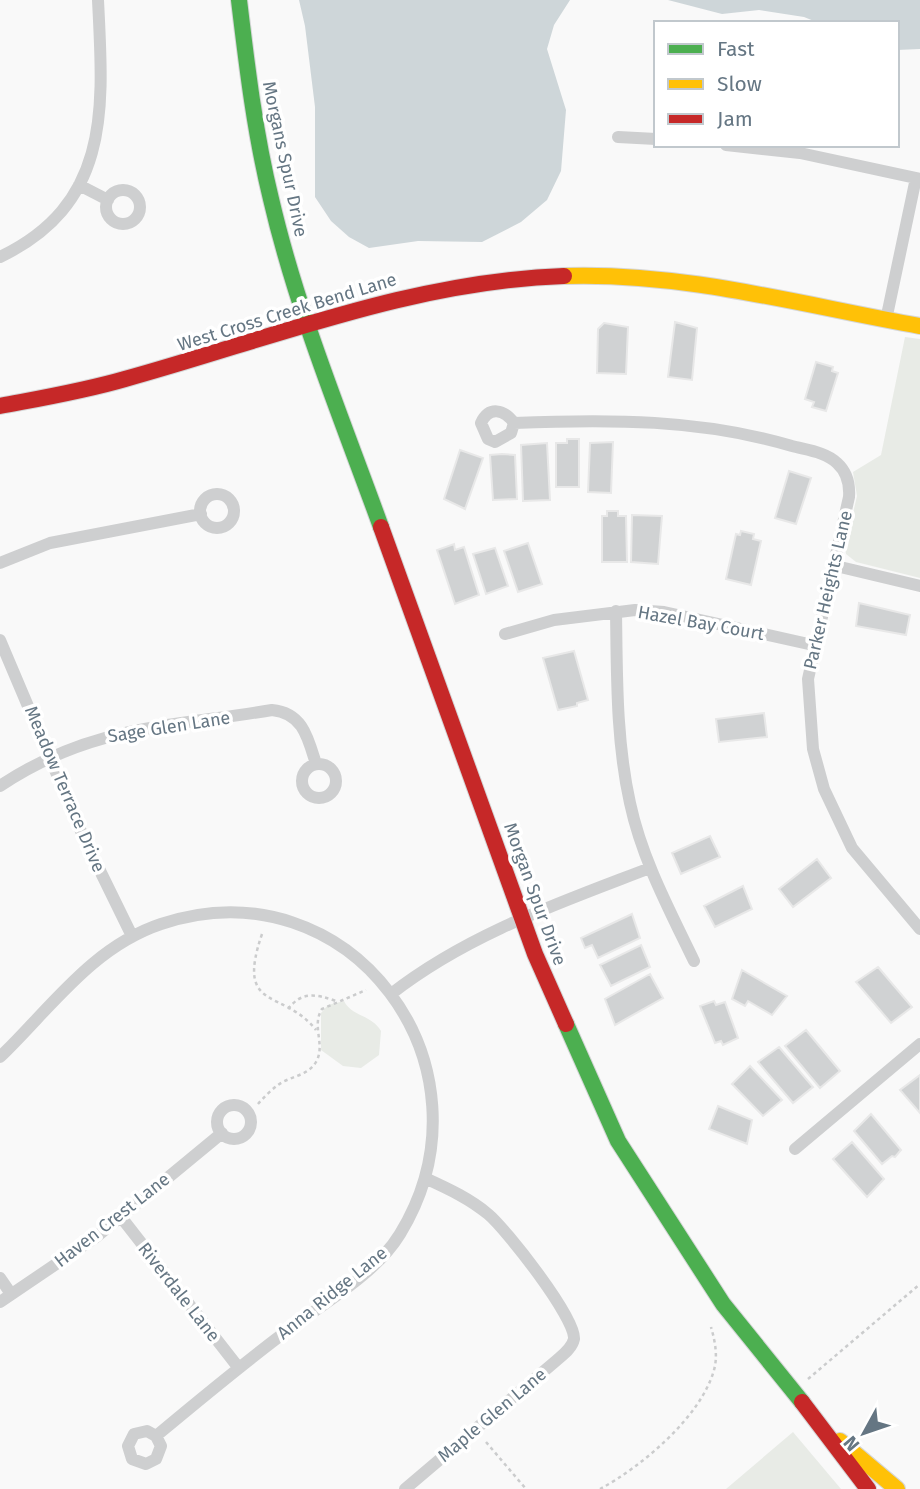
<svg xmlns="http://www.w3.org/2000/svg" width="920" height="1489" font-family="'Fira Sans',sans-serif">
	<rect width="100%" height="100%" fill="#f9f9f9"/>
	<path fill="#e8ebe6" d="M905 337 920 339V578L856 562 846 554 845 547 857 496 853 472 881 455Z
		M344 1001C351 1016 372 1015 381 1031L379 1055 361 1068 343 1066 321 1050V1013L328 1005Z
		M793 1432 841 1489H726Z"/>
	<path fill="#ced6d9" d="M299 0H570L554 25 547 49 566 110 561 171 547 200 521 222 482 242 418 241 369 248 349 237 331 221 315 197V107L305 26Z
		M668 0H920V49L897 50V23H819L804 17 759 10 722 14Z"/>
	<path fill="#d0d2d3" stroke="#e8e8e8" stroke-width="2" d="M675 322 697 328 692 380 668 377Z
		M604 323 628 327 626 374 597 373 598 329Z
		M816 362 833 367 832 371 838 373 826 411 812 407 814 402 805 399Z
		M567 439H579V487H556V443H567Z
		M613 442 611 493 588 492 590 443Z
		M547 443 550 500 523 501 521 445Z
		M460 450 483 458 465 509 444 499Z
		M502 454 515 455 517 499 493 500 490 455Z
		M789 471 811 478 796 524 775 518Z
		M607 511H618V516H626L627 562H602V516H607Z
		M632 515 662 516 658 564 631 562Z
		M741 531 754 534 753 539 761 541 751 585 726 579 736 534 740 535Z
		M528 543 542 584 518 592 504 551Z
		M454 544 455 550 464 547 479 595 455 604 437 550Z
		M495 548 508 586 486 594 473 554Z
		M859 603 910 615 906 635 856 626Z
		M574 651 588 700 577 703V706L558 710 543 658Z
		M764 713 767 737 719 742 716 719Z
		M710 836 720 857 681 874 672 853Z
		M817 859 831 878 793 907 779 889Z
		M743 886 752 909 715 927 704 906Z
		M632 914 640 938 598 958 592 945 585 948 581 938Z
		M641 945 650 967 611 986 600 965Z
		M878 967 912 1007 891 1023 856 982Z
		M742 970 787 996 772 1015 748 1001 745 1006 732 999Z
		M650 974 663 998 615 1025 605 999Z
		M714 1001 716 1005 725 1002 738 1038 723 1045 721 1041 715 1043 700 1006Z
		M806 1030 840 1071 820 1088 785 1046Z
		M779 1047 813 1087 793 1103 758 1062Z
		M750 1066 782 1100 763 1116 732 1084Z
		M920 1075V1113L900 1090Z
		M718 1106 752 1120 747 1144 709 1129Z
		M871 1114 901 1150 895 1157 892 1156 882 1164 854 1131Z
		M852 1142 884 1179 867 1197 833 1159Z"/>
	<g fill="none" stroke-linecap="round" stroke-linejoin="round">
		<g stroke="#d5d6d7" stroke-width="18">
			<path id="fast" d="M239 0C247 67 255 134 271 199 297 311 342 419 381 527
				M566 1024 618 1141 723 1304 802 1402"/>
		</g>
		<g stroke="#d5d6d7" stroke-width="18">
			<path id="slow" d="M564 276C686 272 801 305 920 326
				M840 1441 897 1489"/>
		</g>
		<g stroke="#d5d6d7" stroke-width="18">
			<path id="jam" d="M0 406C42 398 84 391 125 379 270 339 412 281 564 276
				M381 527 535 954 566 1024
				M802 1402 868 1489"/>
		</g>
		<path stroke="#cbcccd" stroke-width="2.5" stroke-dasharray="3.5 3.5" stroke-linecap="butt" d="M262 934C235 1013 283 988 316 1030
			M288 1009C302 991 316 994 336 1001
			M258 1104C264 1097 271 1090 278 1085 290 1076 308 1076 316 1062 326 1045 311 1026 322 1009L366 990
			M808 1379 920 1284
			M486 1442 526 1489
			M600 1489C641 1467 701 1417 714 1370 718 1356 715 1341 711 1327"/>
		<path stroke="#cecfd0" stroke-width="12" d="M618 137 656 139
			M726 145 800 153 920 179
			M79 185 108 200
			M106 207a17 17 0 1 1 34 0a17 17 0 1 1-34 0Z
			M0 257C113 203 103 105 98 0
			M886 320 916 178
			M514 423 511 433 495 442 488 439 481 423C489 406 504 409 514 423 609 419 701 419 792 446 807 450 826 452 837 463 847 472 850 483 849 497L808 679 813 749 824 789 852 848 920 929
			M200 511a17 17 0 1 1 34 0a17 17 0 1 1-34 0Z
			M0 563 50 543 201 514
			M836 566 920 586
			M616 611C617 675 616 740 630 803 642 859 669 909 694 961
			M505 634 554 620 635 610 664 612 813 645
			M0 640 83 836 132 936
			M302 781a17 17 0 1 1 34 0a17 17 0 1 1-34 0Z
			M0 786C91 725 170 727 272 710 303 713 308 738 316 764
			M391 994C468 934 559 903 650 868
			M0 1057C50 1009 92 947 161 924 350 861 502 1067 400 1234 375 1275 322 1304 284 1333 240 1366 198 1401 156 1436L147 1431 134 1434 128 1446 132 1459 146 1464 156 1459 161 1446 156 1436
			M217 1122a17 17 0 1 1 34 0a17 17 0 1 1-34 0Z
			M795 1149 920 1044
			M121 1217 238 1367
			M0 1278 11 1294
			M0 1302 96 1237 222 1133
			M405 1489 557 1360C564 1354 572 1348 574 1339 576 1318 506 1229 488 1214 470 1199 449 1189 427 1179"/>
		<use href="#fast" stroke="#4caf50" stroke-width="16"/>
		<use href="#slow" stroke="#ffc107" stroke-width="16"/>
		<use href="#jam" stroke="#c62828" stroke-width="16"/>
	</g>
	<g text-anchor="middle" stroke-width="7" stroke-linejoin="round" paint-order="stroke">
		<g font-size="18" fill="#657683" stroke="#fff">
			<text transform="translate(285 159) rotate(78)" y="6">Morgans Spur Drive</text>
			<text transform="translate(287 312) rotate(-17)" y="6">West Cross Creek Bend Lane</text>
			<text transform="translate(828 590) rotate(-77)" y="6">Parker Heights Lane</text>
			<text transform="translate(701 623) rotate(10)" y="6">Hazel Bay Court</text>
			<text transform="translate(169 727) rotate(-9)" y="6">Sage Glen Lane</text>
			<text transform="translate(65 789) rotate(67)" y="6">Meadow Terrace Drive</text>
			<text transform="translate(535 894) rotate(70)" y="6">Morgan Spur Drive</text>
			<text transform="translate(112 1220) rotate(-38)" y="6">Haven Crest Lane</text>
			<text transform="translate(179 1292) rotate(52)" y="6">Riverdale Lane</text>
			<text transform="translate(332 1293) rotate(-39)" y="6">Anna Ridge Lane</text>
			<text transform="translate(492 1415) rotate(-40)" y="6">Maple Glen Lane</text>
		</g>
	</g>
	<rect x="654" y="21" width="245" height="126" fill="#ffffff" stroke="#c1c8cd" stroke-width="2"/>
	<rect x="668" y="44" width="35" height="10" fill="#4caf50" stroke="#c1c8cd" stroke-width="2"/>
	<text x="717" y="56" font-size="21" fill="#657683">Fast</text>
	<rect x="668" y="79" width="35" height="10" fill="#ffc107" stroke="#c1c8cd" stroke-width="2"/>
	<text x="717" y="91" font-size="21" fill="#657683">Slow</text>
	<rect x="668" y="114" width="35" height="10" fill="#c62828" stroke="#c1c8cd" stroke-width="2"/>
	<text x="717" y="126" font-size="21" fill="#657683">Jam</text>
	<g transform="translate(864 1433) rotate(230)" stroke="#ffffff" stroke-width="5" paint-order="stroke">
	<path d="M0-5L12 26L0 18L-12 26Z" fill="#657683"/>
	<text y="-10" font-size="19" font-weight="bold" text-anchor="middle" fill="#657683">N</text>
	</g>
</svg>
